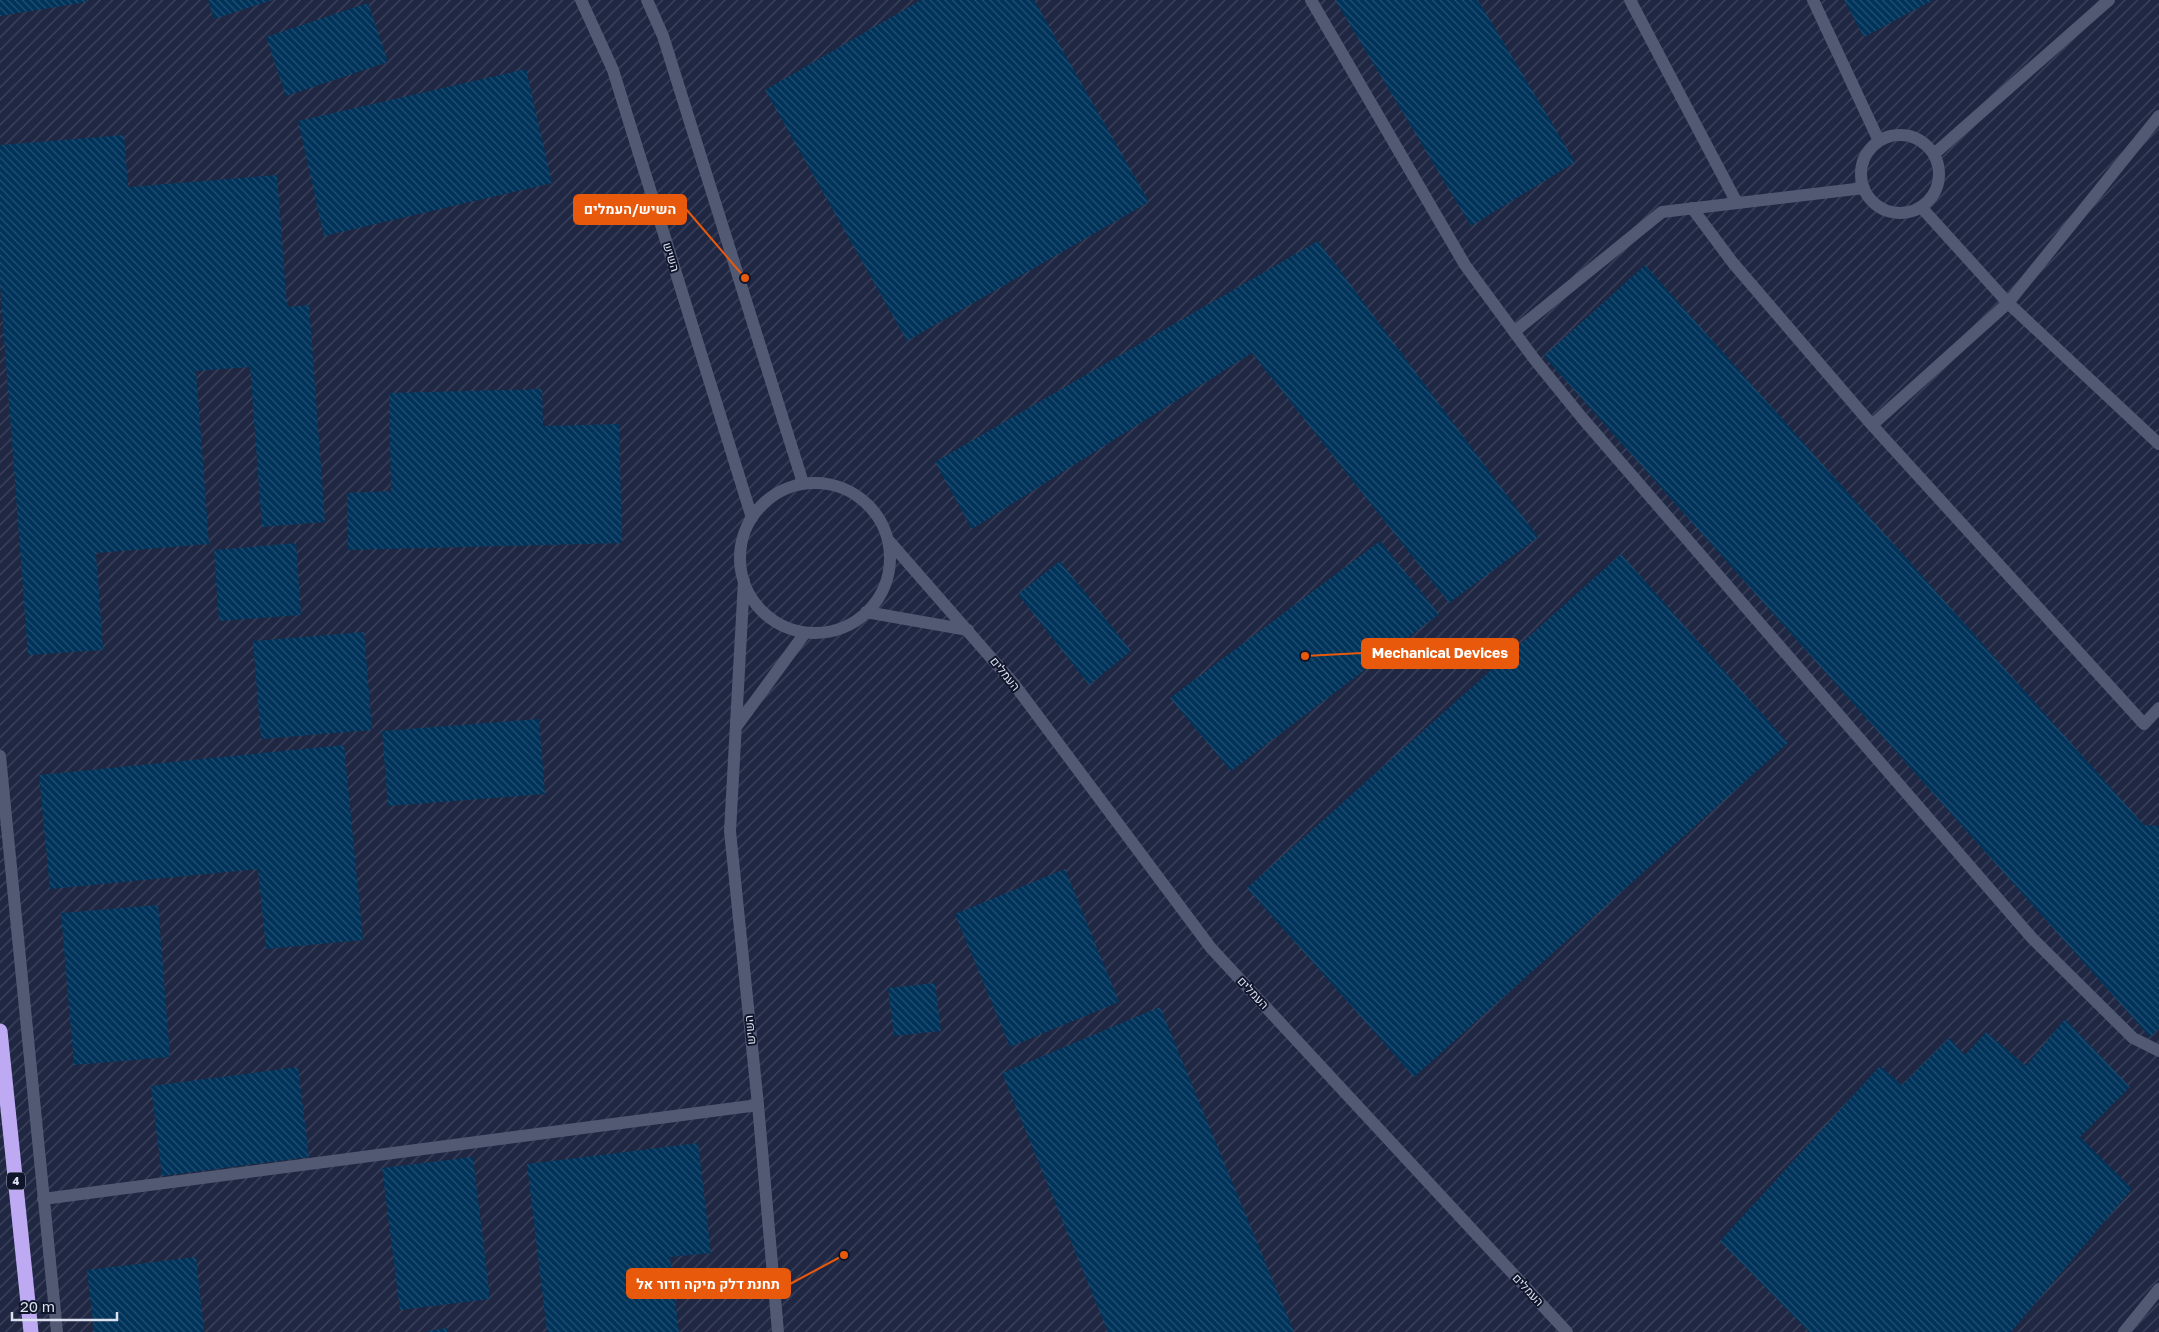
<svg xmlns="http://www.w3.org/2000/svg" width="2159" height="1332" font-family="'Golos Text',Heebo,sans-serif">
	<defs>
		<pattern id="industrial-furrows" width="10" height="10" patternUnits="userSpaceOnUse" patternTransform="scale(1.25)"><rect width="10" height="10" fill="#202743"/><path d="M-1 1l2-2M0 10L10 0M9 11l2-2" fill="none" stroke="#40465e"/></pattern>
		<pattern id="building-back-hatch" width="6" height="6" patternUnits="userSpaceOnUse" patternTransform="scale(1.25)"><rect width="6" height="6" fill="#00335a"/><path d="M-1 5l2 2M0 0l6 6M5-1l2 2" fill="none" stroke="#255072"/></pattern>
	</defs>
	<rect width="100%" height="100%" fill="#181e34"/>
	<path fill="url(#industrial-furrows)" d="M0 0H2159V1332H0Z"/>
	<path fill="url(#building-back-hatch)" d="M0 0H86L87 2 0 16Z
		M208 0H272L214 19Z
		M921 0H1034L1149 202 907 341 765 90Z
		M1335 0H1478L1575 162 1471 226Z
		M1844 0H1933L1864 37Z
		M368 3 388 62 286 96 266 37Z
		M526 69 552 183 324 236 298 121Z
		M124 135 128 187 277 175 287 307 309 305 325 522 262 527 250 367 196 371 209 544 96 553 103 650 28 655 0 283V145Z
		M1318 241 1538 537 1449 603 1252 353 972 529 935 462Z
		M1645 265 2144 825 2159 826V1029L2150 1037 1544 356Z
		M542 389 543 426 619 424 622 543 348 550 347 493 391 491 389 393Z
		M1380 541 1439 614 1231 771 1170 698Z
		M296 543 301 615 219 621 214 550Z
		M1621 554 1788 743 1414 1077 1247 888Z
		M1060 561 1131 651 1089 685 1018 594Z
		M364 632 372 730 261 739 253 641Z
		M539 719 545 794 388 806 382 731Z
		M344 745 363 940 266 949 258 869 50 889 39 775Z
		M1065 869 1119 1002 1010 1047 955 914Z
		M158 905 170 1057 74 1065 61 913Z
		M935 983 941 1031 894 1036 888 988Z
		M1160 1007 1294 1332H1108L1002 1073Z
		M2065 1019 2130 1087 2080 1137 2132 1189 2011 1332H1809L1720 1241 1880 1066 1902 1085 1949 1038 1965 1055 1986 1032 2026 1066Z
		M298 1067 309 1157 162 1176 151 1086Z
		M698 1143 711 1253 670 1257 679 1332H547L527 1164Z
		M473 1157 490 1299 400 1310 382 1168Z
		M196 1257 204 1332H94L87 1270Z
		M447 1328V1332H428V1331Z"/>
	<g fill="none" stroke-linecap="round" stroke-linejoin="round">
		<path stroke="#515973" stroke-width="12" d="M1311 0 1465 265 1535 360 1583 419 2032 938 2133 1038 2159 1051
			M1630 0 1737 203
			M1692 208 1733 263 1872 425 2008 303 2159 116
			M1872 425 2144 724 2159 708
			M0 756 57 1332
			M43 1199 758 1105"/>
		<path stroke="#515973" stroke-width="12" d="M581 0 613 70 752 518
			M647 0 663 36 803 483
			M1813 0 1879 141
			M1861 174a39 39 0 1 1 78 0a39 39 0 1 1-78 0Z
			M1934 154 2109 0
			M1921 207 2008 303 2159 444
			M1514 332 1662 212 1864 188
			M740 558a75 75 0 1 1 150 0a75 75 0 1 1-150 0Z
			M889 541 1014 684 1211 948 1567 1332
			M744 581 730 831 758 1105 778 1332
			M866 612 968 630
			M736 727 805 633
			M2124 1332 2159 1289"/>
		<path stroke="#bdaaf2" stroke-width="15" d="M0 1031 31 1332"/>
	</g>
	<g text-anchor="middle" stroke-width="4" stroke-linejoin="round" paint-order="stroke">
		<rect fill="#0f152a" stroke="#9ea3b4" stroke-width="1" x="7" y="1172.5" width="18" height="17" rx="4"/>
		<g font-size="11" font-weight="bold" fill="#dbe0ef">
			<text x="16" y="1185">4</text>
		</g>
		<g font-size="12" fill="#dbe0ef" stroke="#0f152a">
			<text transform="translate(671 257) rotate(73)" y="4">השיש</text>
			<text transform="translate(1005 674) rotate(51)" y="4">העמלים</text>
			<text transform="translate(1253 993) rotate(47)" y="4">העמלים</text>
			<text transform="translate(750 1030) rotate(-96)" y="4">השיש</text>
			<text transform="translate(1528 1290) rotate(47)" y="4">העמלים</text>
		</g>
	</g>
	<path fill="none" stroke="#e8590c" stroke-width="2" d="M745 278L686 209M1305 656L1362 653M844 1255L790 1284"/>
	<g fill="#e8590c" stroke="#0f152a" stroke-width="2">
		<circle cx="745" cy="278" r="5"/>
		<circle cx="1305" cy="656" r="5"/>
		<circle cx="844" cy="1255" r="5"/>
	</g>
	<g fill="#e8590c" stroke="#e8590c" stroke-width="2">
		<rect x="574" y="195" width="112" height="29" rx="5"/>
		<rect x="1362" y="639" width="156" height="29" rx="5"/>
		<rect x="627" y="1269" width="163" height="29" rx="5"/>
	</g>
	<g font-size="14" text-anchor="middle" font-weight="bold" fill="#fff">
		<text x="630" y="214">השיש/העמלים</text>
		<text x="1440" y="658">Mechanical Devices</text>
		<text x="708" y="1289">תחנת דלק מיקה ודור אל</text>
	</g>
	<path d="M12 1312v8h105v-8" fill="none" stroke="#dbe0ef" stroke-width="2.5"/>
	<text x="20" y="1312" font-size="15" fill="#dbe0ef" stroke="#0f152a" stroke-width="4" paint-order="stroke">20 m</text>
</svg>
